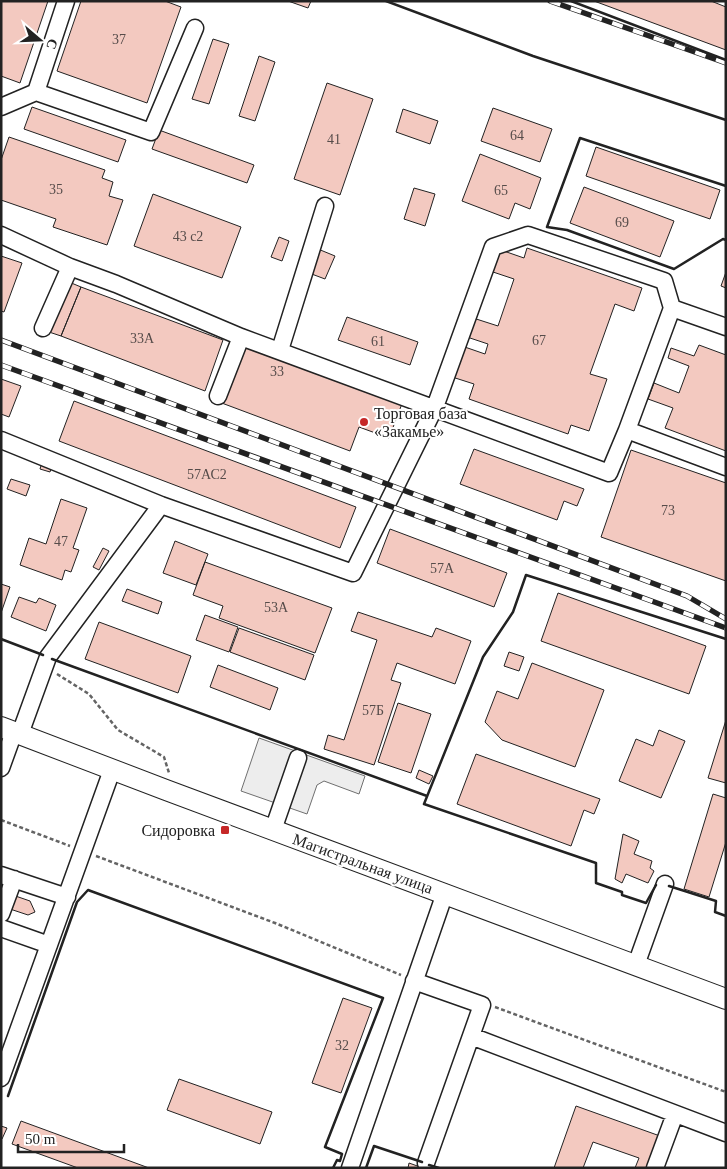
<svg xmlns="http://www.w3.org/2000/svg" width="727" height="1169" font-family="Georgia,serif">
	<rect width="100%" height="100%" fill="#fff"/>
	<path fill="#ededed" stroke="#6f6f6f" d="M259 738 365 776 359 794 324 781 317 785 307 814 241 791Z"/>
	<path fill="#f3c9c0" stroke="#222" d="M1 1H48L20 83 1 76Z
		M81 1H165L181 7 147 103 57 71Z
		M288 1H311L308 8Z
		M594 1H711L726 7V50Z
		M213 39 229 44 209 104 192 99Z
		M259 56 275 62 255 121 239 116Z
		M327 83 373 99 340 195 294 179Z
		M32 107 126 140 118 162 24 129Z
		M493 108 552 129 540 162 481 141Z
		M403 109 438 121 430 144 396 132Z
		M159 130 254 165 247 183 152 149Z
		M9 137 105 170 102 178 113 182 109 196 123 200 107 245 53 227 56 219 1 200V160Z
		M596 147 720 190 710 219 586 176Z
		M480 154 541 178 530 209 515 203 509 219 462 201Z
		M584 187 674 221 660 257 570 223Z
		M414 188 435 194 425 226 404 219Z
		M153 194 241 227 222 278 134 246Z
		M279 237 289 241 282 261 271 257Z
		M527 248 642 288 634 311 615 304 590 374 607 379 589 431 571 425 568 434 469 399 474 384 449 376 459 345 485 354 488 344 464 336 470 317 498 326 514 279 490 271 498 249 524 258Z
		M318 249 335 256 325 279 309 273Z
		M1 256 22 263 4 312 1 311Z
		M726 272V288L721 286Z
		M69 282 81 287 61 336 49 332Z
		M81 287 223 340 205 391 61 336Z
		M347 317 418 342 410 365 338 340Z
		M242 341 403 401 389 438 359 427 350 451 219 402Z
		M699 345 726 355V451L665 428 673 408 648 399 654 383 679 393 689 366 668 358 671 348 694 356Z
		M1 379 21 386 9 417 1 414Z
		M74 401 356 507 340 548 59 441Z
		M474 449 584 489 577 506 564 501 557 520 460 484Z
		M631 450 726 483V581L601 537Z
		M42 462 52 465 50 472 40 469Z
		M11 479 30 485 26 496 7 489Z
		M61 499 87 508 73 548 79 550 71 572 65 570 62 580 20 565 29 538 46 544Z
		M390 529 507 573 494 607 377 563Z
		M175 541 208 554 196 585 163 573Z
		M103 548 109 551 99 570 93 567Z
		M205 562 332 608 315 653 219 618 223 606 193 595Z
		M1 584 10 587 1 613Z
		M127 589 162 602 158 614 122 601Z
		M558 593 706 646 689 694 541 641Z
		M19 597 36 603 39 598 56 605 46 631 11 617Z
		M358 612 432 637 436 628 471 641 455 684 397 663 391 680 401 683 374 765 324 749 328 735 344 740 377 640 351 631Z
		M205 615 238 627 229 652 196 640Z
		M99 622 191 656 178 693 85 659Z
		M239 628 314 655 305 680 230 652Z
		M509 652 524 657 519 671 504 666Z
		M532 663 604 690 575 767 502 740 485 722 497 691 518 699Z
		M218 665 278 688 270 710 210 687Z
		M398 703 431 714 411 773 378 762Z
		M726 720V783L708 778Z
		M659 730 685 741 661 798 619 781 636 739 653 746Z
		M476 754 600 799 594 814 584 810 571 846 457 804Z
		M419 770 433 776 429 784 416 778Z
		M713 794 726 798V842L709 897 684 889Z
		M623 834 639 841 634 854 652 861 650 868 654 871 648 883 626 874 622 883 615 879Z
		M1 891 30 901 35 912 28 915 1 906Z
		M343 998 372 1008 341 1093 312 1083Z
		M179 1079 272 1112 260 1144 167 1110Z
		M576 1106 660 1136 648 1168H635L639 1158 593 1142 583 1168H554Z
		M21 1121 149 1168H78L12 1144Z
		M1 1126 7 1128 2 1139H1Z
		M409 1163 423 1168H408Z"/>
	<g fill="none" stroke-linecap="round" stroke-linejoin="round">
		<g stroke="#222" stroke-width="19">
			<path id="minor" d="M36 92 151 132 195 28
				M1 107 36 92 66 1
				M1 235 70 267 116 284 241 337 609 473 627 430 726 467
				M43 328 70 267
				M280 350 325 206
				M218 396 241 337
				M627 430 672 308 726 327
				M1 440 161 505
				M20 734 48 657 161 505 353 573 435 407 493 247 528 235 664 281 672 308
				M1 768 14 732
				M273 830 298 758
				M1 875 67 897
				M1 914 14 879
				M1 928 49 945
				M636 965 665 884
				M414 981 482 1005 426 1163
				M471 1036 726 1133
				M1 1078 112 770
				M350 1168 445 893
				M655 1168 675 1114"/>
		</g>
		<g stroke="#222" stroke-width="22">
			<path id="major" d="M1 727 166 790 726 999"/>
		</g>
		<path stroke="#646464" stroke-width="2.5" stroke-dasharray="4 2.5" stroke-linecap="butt" d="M57 674 89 694 118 730 164 757 169 773
			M1 820 70 846
			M96 856 275 923 401 975
			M495 1007 726 1092"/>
		<use href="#minor" stroke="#fff" stroke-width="16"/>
		<use href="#major" stroke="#fff" stroke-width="20"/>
		<g stroke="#222" stroke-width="5.5">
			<path id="rail" d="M550 1 726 63
				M1 340 687 596 726 619
				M1 365 726 628"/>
		</g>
		<use href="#rail" stroke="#fff" stroke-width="4" stroke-dasharray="11" stroke-linecap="butt"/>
		<path stroke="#222" stroke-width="2.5" d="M386 1 533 56 726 120
			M571 1 726 60
			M726 186 580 138 547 227 567 230 674 269 723 239 726 240
			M1 639 43 655
			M52 659 427 796
			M656 885 646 903 622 895V892L596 883V863L424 804 483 657 513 612 526 575 726 639
			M669 886 716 901 715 912 726 916
			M8 1096 77 902 88 890 383 998 325 1147 342 1154 340 1161 337 1160 333 1168
			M429 1165 439 1168
			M366 1168 374 1146 422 1162"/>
	</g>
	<g fill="#c62828" stroke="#fff" stroke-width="2">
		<circle cx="364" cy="422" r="5"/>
		<rect x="220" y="825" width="10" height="10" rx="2.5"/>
	</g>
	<g text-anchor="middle" stroke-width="4" stroke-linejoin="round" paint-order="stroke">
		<g font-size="14" fill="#564c4a">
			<text x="119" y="44">37</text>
			<text x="517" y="140">64</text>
			<text x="334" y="144">41</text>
			<text x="56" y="194">35</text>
			<text x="501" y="195">65</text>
			<text x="622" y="227">69</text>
			<text x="188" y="241">43 с2</text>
			<text x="142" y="343">33А</text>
			<text x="539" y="345">67</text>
			<text x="378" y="346">61</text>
			<text x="277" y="376">33</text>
			<text x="207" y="479">57АС2</text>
			<text x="668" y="515">73</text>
			<text x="61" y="546">47</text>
			<text x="442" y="573">57А</text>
			<text x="276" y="612">53А</text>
			<text x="373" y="715">57Б</text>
			<text x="342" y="1050">32</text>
		</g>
		<g font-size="16" fill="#222" stroke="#fff" text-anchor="start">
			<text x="374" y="419">Торговая база<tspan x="374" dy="18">«Закамье»</tspan></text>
			<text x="215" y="836" text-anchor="end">Сидоровка</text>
		</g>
		<g font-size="16" fill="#222" stroke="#fff">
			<text transform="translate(363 863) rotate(20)" y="6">Магистральная улица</text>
		</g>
	</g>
	<rect width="727" height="1169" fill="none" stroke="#222222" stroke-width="5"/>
	<g transform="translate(40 40) rotate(109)" stroke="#ffffff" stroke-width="4" paint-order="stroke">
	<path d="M0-4L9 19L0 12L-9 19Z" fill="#222222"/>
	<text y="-8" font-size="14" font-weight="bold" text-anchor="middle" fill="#222222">С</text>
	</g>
	<path d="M18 1144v8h106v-8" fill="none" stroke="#222222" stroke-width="2.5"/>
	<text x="25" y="1144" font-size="15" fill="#222222" stroke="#ffffff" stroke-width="4" paint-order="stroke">50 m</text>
</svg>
